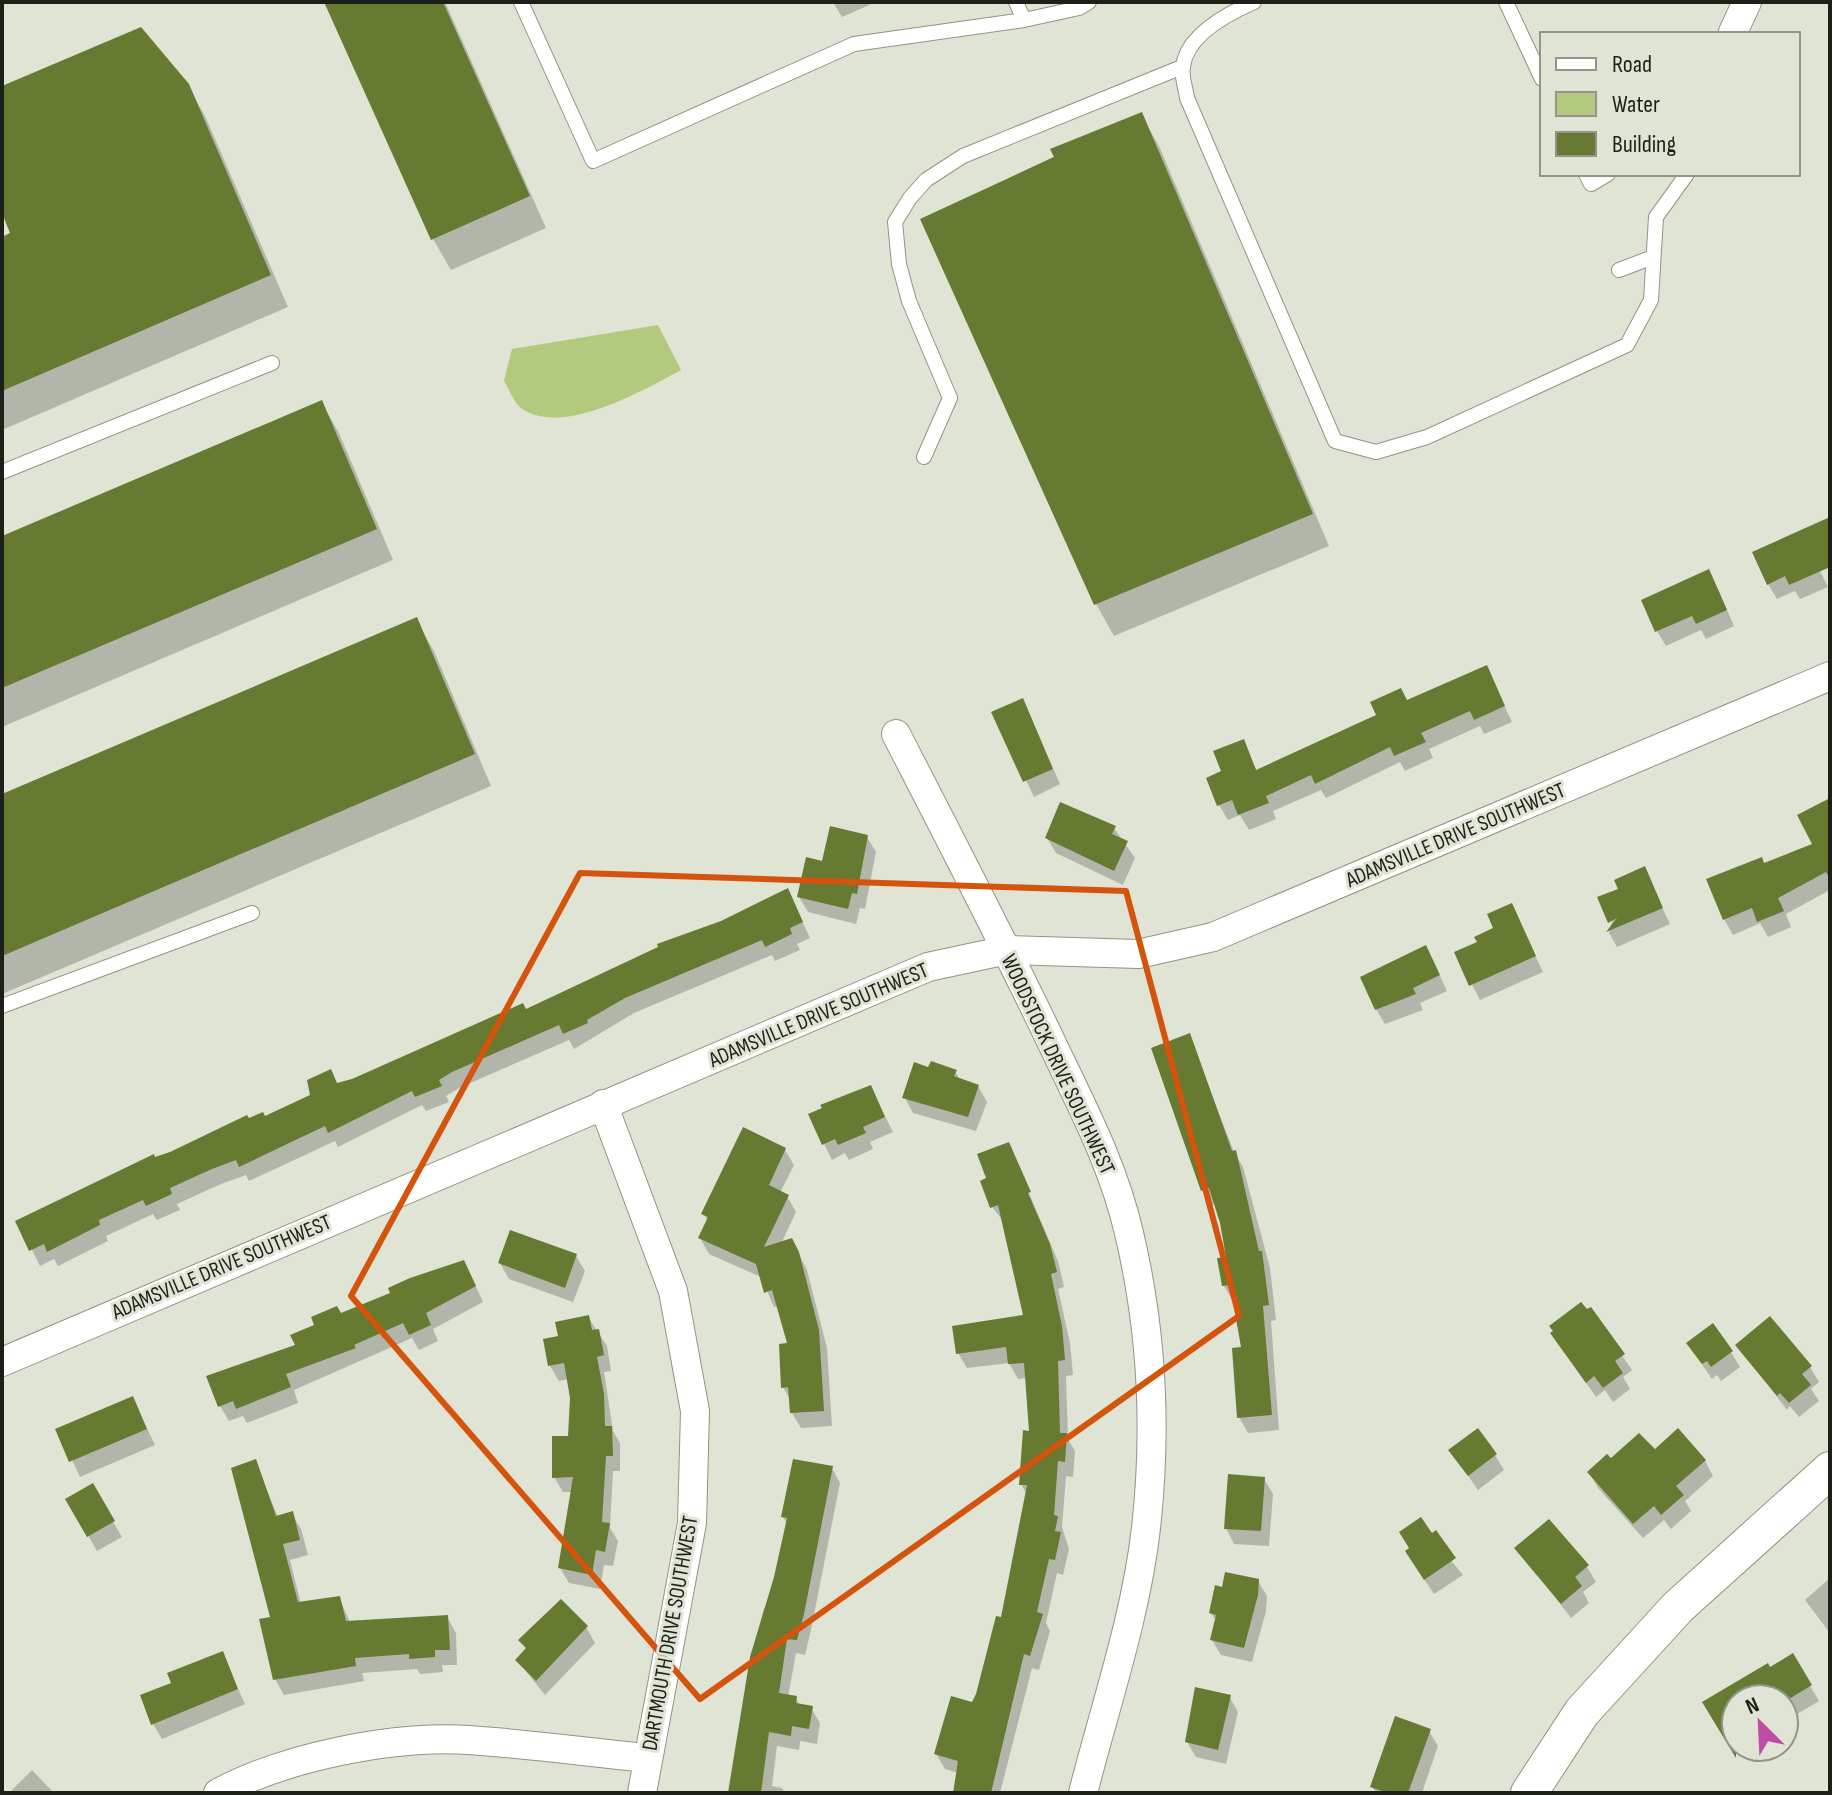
<svg xmlns="http://www.w3.org/2000/svg" width="1832" height="1795" font-family="'Sofia Sans Condensed',sans-serif">
	<rect width="100%" height="100%" fill="#dfe4d5"/>
	<path fill="#b2c97e" d="M658 325 681 370C644 390 561 438 521 408 514 403 509 389 504 381L512 349Z"/>
	<path fill="#0003" d="M327 2H445L546 228 451 270 433 239Z
		M833 2H876L842 17Z
		M188 85 206 118 288 307 2 430V239L13 234 2 208V88Z
		M1141 115 1159 146 1329 546 1114 636 1096 604 922 220Z
		M321 402 339 433 393 560 2 727V538Z
		M1830 520V567L1820 571 1828 587 1800 599 1795 591 1777 599 1768 584Z
		M1717 587 1734 626 1706 639 1701 630 1666 646 1657 631Z
		M416 620 434 651 491 786 2 994V797Z
		M1486 667 1512 722 1484 734 1480 726 1429 749 1433 758 1405 771 1400 762 1326 798 1321 790 1273 811 1276 819 1249 830 1240 815 1228 820 1219 805 1224 773 1243 741 1257 771Z
		M1023 700 1060 784 1034 797 994 713Z
		M1830 801V890L1786 914 1791 927 1768 937 1760 923 1733 935 1724 919 1764 865 1815 845Z
		M1114 828 1135 858 1123 885 1056 853 1047 838Z
		M867 837 876 852 865 909 860 908 856 924 808 912 799 897 824 863Z
		M1644 869 1670 924 1617 947 1609 933 1620 890Z
		M788 891 810 938 797 944 800 950 775 961 772 955 634 1013 574 1049 569 1040 461 1087 446 1096 449 1102 426 1111 422 1105 338 1147 335 1141 249 1181 246 1175 221 1184 177 1204 180 1210 157 1220 153 1214 106 1236 108 1241 58 1266 54 1259 40 1266 18 1222 155 1159 249 1121 265 1119 337 1085 526 1011Z
		M1513 909 1543 972 1480 1000 1456 953 1479 943Z
		M1434 963 1447 991 1420 1003 1423 1010 1385 1024 1376 1009Z
		M1189 1036 1234 1152 1243 1167 1270 1268 1276 1320 1271 1321 1279 1430 1248 1433 1239 1417 1243 1349 1233 1301 1224 1286 1220 1260 1228 1258 1216 1204 1212 1205 1203 1190Z
		M930 1070 955 1071 960 1080 978 1086 987 1102 976 1131 913 1113 905 1098Z
		M871 1088 893 1132 870 1142 873 1149 849 1160 845 1153 832 1160 810 1115Z
		M1008 1144 1058 1261 1064 1287 1058 1289 1070 1343 1073 1375 1066 1376 1068 1439 1075 1451 1073 1477 1066 1476 1062 1527 1069 1549 1063 1575 1057 1573 1046 1623 1050 1631 1039 1670 1032 1668 1000 1793H954L958 1773 945 1769 936 1754 973 1705 1002 1620 1027 1495 1021 1484 1031 1434 1027 1378 1018 1379 1009 1363 967 1368 958 1353 1025 1317 1003 1221 992 1207 989 1180Z
		M785 1150 794 1165 780 1193 787 1196 796 1212 781 1244 792 1241 807 1270 827 1348 832 1426 801 1428 792 1413 791 1401 783 1387 790 1345 778 1306 774 1307 761 1277 709 1254 700 1238 708 1222 704 1214Z
		M576 1256 585 1271 573 1302 509 1279 500 1263Z
		M472 1278 483 1302 433 1329 438 1341 419 1350 412 1338 294 1390 298 1403 247 1423 243 1416 229 1421 220 1406 341 1315Z
		M1590 1310 1632 1370 1623 1377 1630 1389 1613 1402 1605 1390 1596 1397 1552 1334Z
		M588 1317 607 1346 611 1371 604 1372 613 1431 620 1443V1471H613L610 1528 618 1541 613 1566 604 1565 600 1589 569 1583 560 1568 572 1492H563L554 1477 573 1429 569 1379 559 1381 550 1366 545 1341 560 1338Z
		M1688 1344 1731 1352 1740 1367 1721 1381 1717 1375 1712 1379Z
		M1738 1346 1810 1367 1819 1382 1811 1389 1819 1401 1799 1417 1790 1406 1787 1410Z
		M132 1398 155 1445 80 1477 58 1430Z
		M1451 1451 1495 1455 1504 1470 1478 1490Z
		M1655 1452 1705 1461 1713 1476 1685 1501 1691 1511 1671 1529 1664 1520 1643 1538 1598 1488 1589 1472 1611 1461Z
		M255 1462 278 1517 292 1514 301 1529 308 1555 290 1560 301 1604 339 1598 350 1622 447 1617 456 1633 457 1665H442L443 1672 420 1674 417 1669 362 1673 364 1681 284 1695 275 1679 273 1618Z
		M832 1468 840 1483 811 1630 805 1655 796 1653 788 1697 796 1698 800 1706 811 1708 820 1723 817 1744 800 1741 799 1750 777 1746 772 1786 782 1788 785 1793H730L752 1658 764 1608 768 1609 787 1524 783 1517Z
		M1264 1479 1273 1494 1269 1546 1234 1544 1226 1528Z
		M92 1486 122 1537 97 1551 68 1500Z
		M1431 1536 1463 1575 1434 1594 1416 1567Z
		M1517 1548 1587 1567 1596 1582 1583 1592 1589 1603 1571 1618Z
		M1830 1578V1633L1805 1600Z
		M1258 1581 1267 1596 1266 1611 1252 1662 1221 1655 1212 1640 1216 1621 1211 1613 1224 1589Z
		M586 1627 595 1643 545 1695 517 1660 527 1650 521 1641Z
		M222 1654 245 1704 162 1739 153 1724 173 1684Z
		M1792 1656 1819 1701 1784 1722V1699H1736V1747H1742L1734 1752 1705 1703Z
		M1196 1689 1229 1696 1238 1712 1226 1764 1196 1757 1187 1742Z
		M1429 1731 1438 1746 1422 1793H1376L1372 1786Z
		M32 1770 54 1793H9Z"/>
	<path fill="#667a31" d="M324 2H443L530 196 431 240Z
		M141 27 189 84 271 275 2 391V237L10 233 2 213V86Z
		M1142 112 1313 514 1094 605 920 219 1054 157 1050 149Z
		M322 400 377 529 2 688V536Z
		M1830 517V567L1789 585 1785 576 1767 585 1752 552Z
		M1709 569 1727 610 1696 624 1692 616 1655 632 1641 600Z
		M417 617 475 754 2 956V794Z
		M1487 665 1505 706 1474 720 1470 711 1421 733 1426 742 1394 756 1390 747 1315 784 1311 775 1266 796 1269 803 1238 815 1232 800 1217 806 1206 778 1221 771 1213 751 1244 739 1256 770 1376 715 1370 702 1401 688 1407 700Z
		M1023 698 1053 769 1023 782 991 712Z
		M1830 798V879L1826 872 1778 898 1784 911 1757 922 1752 908 1723 920 1706 879 1762 857 1764 863 1812 844 1797 815Z
		M1060 802 1116 826 1112 834 1128 841 1114 871 1045 838Z
		M830 826 868 835 857 894 852 893 848 909 797 897 806 857 822 861Z
		M1645 866 1663 908 1606 932 1617 918 1608 923 1597 897 1618 889 1614 880Z
		M788 888 803 922 790 928 792 934 765 947 762 940 625 998 587 1020 588 1023 563 1034 559 1025 452 1072 439 1080 442 1086 415 1097 412 1091 328 1133 325 1126 239 1167 236 1160 212 1169 170 1188 172 1194 146 1206 143 1200 99 1220 100 1225 47 1252 44 1244 29 1251 15 1221 154 1154 155 1157 170 1152 247 1115 249 1118 263 1112 265 1116 310 1095 307 1080 331 1069 337 1083 352 1079 523 1003 526 1009 658 947 657 944 721 921Z
		M1512 903 1536 956 1469 986 1454 952 1477 942 1474 937 1493 928 1487 914Z
		M1426 945 1440 975 1413 988 1416 994 1375 1010 1360 977Z
		M1190 1033 1232 1151 1236 1150 1259 1251H1262L1269 1305 1263 1306 1272 1415 1237 1418 1232 1348 1241 1347 1230 1285 1222 1286 1217 1258 1226 1257 1220 1223 1209 1188 1201 1191 1151 1048Z
		M931 1061 957 1070 954 1076 979 1085 968 1117 902 1098 914 1062 928 1067Z
		M871 1085 885 1117 863 1127 866 1133 838 1145 835 1139 822 1145 808 1114 822 1108 820 1105Z
		M743 1127 786 1148 769 1185 789 1195 764 1247 792 1238 799 1252 819 1330 824 1411 790 1413 788 1387 781 1388 779 1344 787 1343 772 1290 764 1293 756 1264 698 1238 708 1217 701 1214Z
		M1009 1142 1031 1192 1028 1193 1050 1244 1057 1272 1051 1274 1062 1326 1065 1360 1058 1361 1060 1433H1067L1065 1462 1058 1461 1054 1515 1058 1516 1055 1531 1061 1532 1055 1560 1049 1559 1037 1612 1043 1614 1030 1656 1024 1654 991 1793H953L958 1761 934 1754 951 1696 972 1702 976 1694 996 1616 1001 1617 1027 1485H1019L1023 1430 1029 1431 1024 1363 1008 1364 1006 1347 956 1354 952 1326 1023 1315 998 1205 990 1208 980 1181 986 1178 977 1154Z
		M510 1230 577 1254 565 1288 498 1263Z
		M464 1260 476 1286 426 1313 431 1325 409 1335 403 1323 354 1345 356 1348 286 1374 291 1387 236 1409 233 1401 218 1407 206 1376 295 1345 290 1335 314 1325 311 1317 337 1306 341 1313 390 1293 388 1288 410 1278Z
		M1581 1302 1587 1309 1591 1307 1625 1354 1615 1361 1623 1373 1603 1388 1594 1376 1586 1383 1550 1333 1553 1331 1549 1326Z
		M589 1315 592 1330 599 1329 604 1355 597 1357 604 1394 605 1426H612L613 1456H606L602 1522 610 1523 605 1552 596 1550 592 1575 558 1568 573 1477 552 1478V1436H568L570 1398 564 1363 548 1366 543 1339 558 1336 555 1322Z
		M1770 1316 1812 1366 1802 1374 1811 1385 1789 1403 1780 1393 1777 1396 1735 1345Z
		M1713 1323 1733 1351 1711 1367 1707 1361 1702 1364 1686 1343Z
		M133 1396 147 1429 69 1462 55 1429Z
		M1478 1428 1497 1454 1468 1476 1448 1450Z
		M1678 1428 1706 1460 1676 1486 1684 1495 1661 1515 1654 1506 1633 1524 1587 1472 1607 1454 1611 1458 1639 1433 1655 1449Z
		M256 1459 276 1516 293 1511 300 1540 283 1544 298 1602 340 1596 346 1621 448 1615 450 1650H435V1657L409 1659V1654L355 1658 356 1666 273 1680 259 1619 270 1617 231 1468Z
		M793 1459 833 1466 804 1614 797 1640 787 1639 779 1693 797 1696 796 1703 813 1706 809 1729 792 1726 791 1736 769 1732 761 1793H728L750 1657 774 1577 787 1518 781 1517Z
		M1228 1474 1265 1477 1261 1531 1224 1529Z
		M93 1483 115 1521 87 1537 65 1499Z
		M1421 1517 1432 1533 1436 1530 1456 1558 1424 1580 1405 1551 1409 1548 1399 1532Z
		M1549 1519 1589 1565 1575 1577 1582 1586 1561 1604 1514 1548Z
		M1225 1572 1259 1579 1258 1595 1244 1648 1210 1640 1216 1615 1209 1613 1215 1585 1222 1587Z
		M561 1599 588 1626 536 1681 515 1660 526 1648 518 1640Z
		M223 1651 238 1689 151 1725 140 1695 171 1683 167 1673Z
		M1793 1653 1812 1685 1789 1699H1736V1758L1702 1702 1768 1663 1770 1667Z
		M1195 1687 1231 1695 1218 1750 1185 1742Z
		M1395 1716 1431 1729 1408 1793H1388L1370 1787Z"/>
	<g fill="none" stroke-linecap="round" stroke-linejoin="round">
		<g stroke="#909586" stroke-width="16">
			<path id="service" d="M521 2 593 161 854 44 1024 20 1079 8 1089 2
				M1016 2 1024 20
				M1254 2C1229 13 1186 35 1183 67 1181 76 1186 89 1187 98L1335 441 1376 452 1427 437 1627 345 1651 300 1656 217 1687 174
				M1506 2 1542 79
				M1586 174 1591 184 1608 174
				M1619 270 1653 257
				M924 457 950 398 909 301 899 264 895 222 910 198 926 180 963 156 1182 67
				M2 472 272 363
				M2 1006 252 913"/>
		</g>
		<g stroke="#909586" stroke-width="30">
			<path id="minor" d="M1733 32 1747 2
				M896 734C948 835 1000 935 1049 1037 1079 1101 1113 1163 1129 1233 1152 1330 1157 1429 1146 1528 1136 1617 1105 1706 1083 1793
				M603 1104 673 1291 695 1411 692 1523 642 1793
				M2 1362 928 967 1007 950 1138 954 1213 937 1830 676
				M218 1793C285 1757 393 1735 469 1740 528 1744 587 1752 646 1758"/>
		</g>
		<g stroke="#909586" stroke-width="38">
			<path id="tertiary" d="M1529 1793 1582 1712 1678 1607 1830 1470"/>
		</g>
		<use href="#service" stroke="#fff" stroke-width="14"/>
		<use href="#minor" stroke="#fff" stroke-width="28"/>
		<use href="#tertiary" stroke="#fff" stroke-width="36"/>
	</g>
	<path fill="none" stroke="#d4530d" stroke-width="6" stroke-linejoin="round" d="M580 873 1126 891 1239 1316 700 1699 351 1296Z"/>
	<g text-anchor="middle" stroke-width="6" stroke-linejoin="round" paint-order="stroke">
		<g font-size="22" fill="#1d1f19" stroke="#dfe4d5">
			<text transform="translate(1455 834) rotate(-23)" y="8">ADAMSVILLE DRIVE SOUTHWEST</text>
			<text transform="translate(818 1014) rotate(-23)" y="8">ADAMSVILLE DRIVE SOUTHWEST</text>
			<text transform="translate(1059 1064) rotate(65)" y="8">WOODSTOCK DRIVE SOUTHWEST</text>
			<text transform="translate(221 1266) rotate(-23)" y="8">ADAMSVILLE DRIVE SOUTHWEST</text>
			<text transform="translate(669 1633) rotate(-80)" y="8">DARTMOUTH DRIVE SOUTHWEST</text>
		</g>
	</g>
	<rect width="1832" height="1795" fill="none" stroke="#1d1f19" stroke-width="8"/>
	<rect x="1540" y="32" width="260" height="144" fill="#dfe4d5" stroke="#91958a" stroke-width="2"/>
	<rect x="1556" y="58" width="40" height="12" fill="#ffffff" stroke="#91958a" stroke-width="2"/>
	<text x="1612" y="72" font-size="24" fill="#1d1f19">Road</text>
	<rect x="1556" y="92" width="40" height="24" fill="#b2c97e" stroke="#91958a" stroke-width="2"/>
	<text x="1612" y="112" font-size="24" fill="#1d1f19">Water</text>
	<rect x="1556" y="132" width="40" height="24" fill="#667a31" stroke="#91958a" stroke-width="2"/>
	<text x="1612" y="152" font-size="24" fill="#1d1f19">Building</text>
	<g transform="translate(1760 1723) rotate(336)"><circle r="38" fill="#dfe4d5" stroke="#91958a" stroke-width="2"/>
	<path d="M0-6L14 30L0 20L-14 30Z" fill="#c14ca4"/>
	<text y="-12" font-size="22" font-weight="bold" text-anchor="middle" fill="#1d1f19">N</text>
	</g>
</svg>
